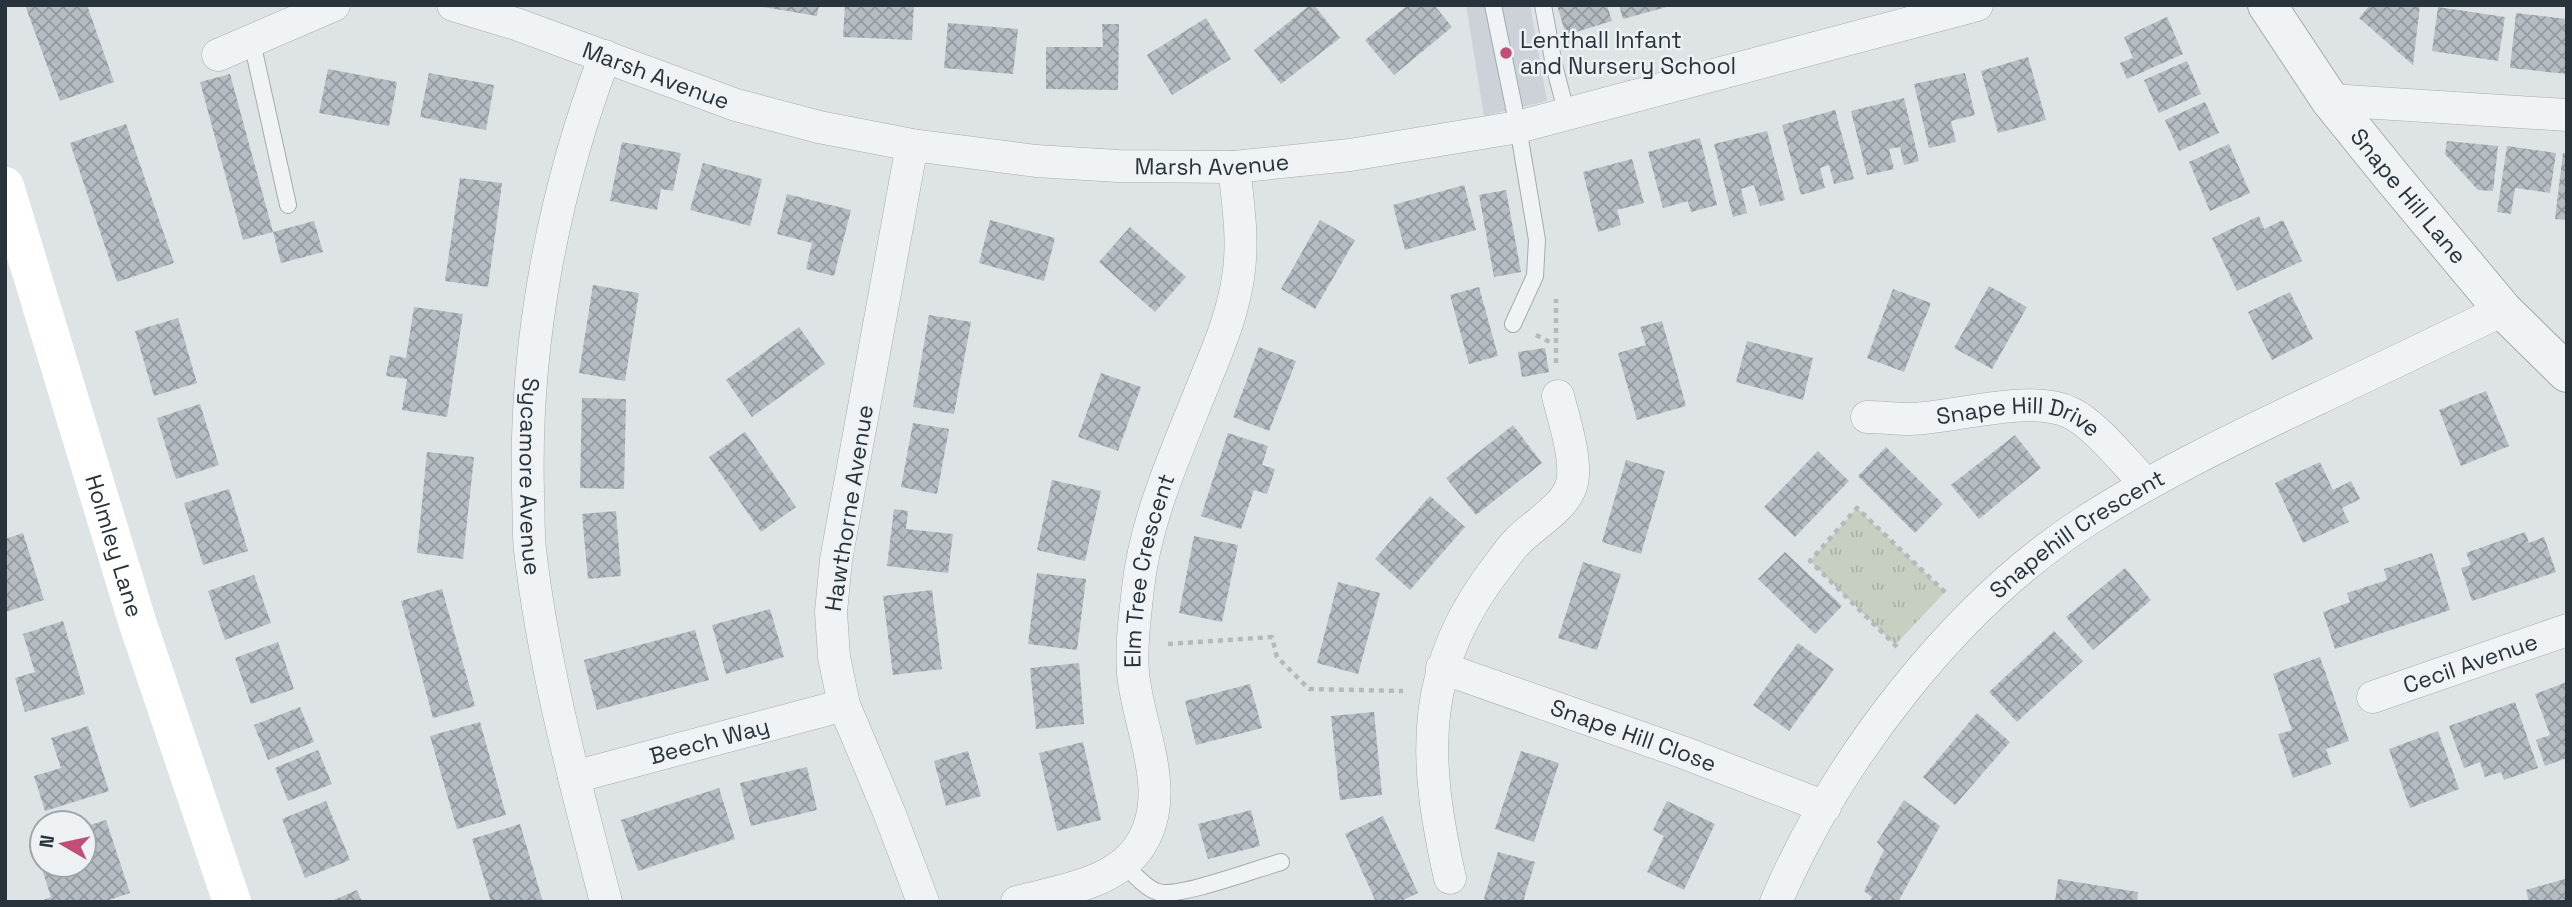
<svg xmlns="http://www.w3.org/2000/svg" width="2572" height="907" font-family="'Space Grotesk',sans-serif">
	<defs>
		<pattern id="grass-tufts" width="24" height="20" patternUnits="userSpaceOnUse" patternTransform="scale(1.75)"><rect width="24" height="20" fill="#c7cfc0"/><path d="M3 7l-1-3M5 7V3M7 7l1-3M15 17l-1-3M17 17v-4M19 17l1-3" fill="none" stroke="#abb2a6"/></pattern>
		<pattern id="building-cross-hatch" width="8" height="8" patternUnits="userSpaceOnUse" patternTransform="scale(1.75)"><rect width="8" height="8" fill="#b6bdc2"/><path d="M0 0l8 8M0 8l8-8" fill="none" stroke="#949a9f"/></pattern>
	</defs>
	<rect width="100%" height="100%" fill="#dee3e6"/>
	<path fill="#ccd2d7" d="M1466 5H1530L1547 101 1484 116Z"/>
	<path fill="url(#grass-tufts)" d="M1857 508 1945 592 1895 645 1810 561Z"/>
	<path fill="url(#building-cross-hatch)" d="M25 5H87L114 82 60 101Z
		M752 5H819L817 16Z
		M845 5H914L912 40 843 37Z
		M1310 5H1314L1340 38 1281 84 1254 50Z
		M1408 5H1434L1452 27 1394 75 1365 40Z
		M1557 5H1607L1612 21 1566 35Z
		M1619 5H1670V6L1623 19Z
		M2370 5H2420L2413 65 2359 18Z
		M2438 7 2505 17 2498 61 2432 51Z
		M2516 13 2567 19V74L2510 68Z
		M2167 17 2183 54 2127 79 2120 63 2133 58 2124 37Z
		M1206 18 1231 59 1172 95 1147 55Z
		M948 23 1018 29 1013 74 944 68Z
		M1102 24H1119L1118 90 1046 89V47H1103Z
		M2028 57 2046 120 1998 133 1981 71Z
		M2187 61 2201 94 2159 113 2144 80Z
		M328 69 397 82 389 126 319 113Z
		M429 73 494 85 486 130 420 117Z
		M1965 73 1975 115 1951 121 1956 142 1929 148 1914 84Z
		M230 74 273 232 314 221 323 252 281 263 273 232 243 240 200 82Z
		M1904 98 1919 161 1904 165 1900 147 1889 149 1894 169 1867 175 1851 111Z
		M2205 102 2219 133 2179 151 2165 120Z
		M1835 110 1854 179 1834 184 1829 165 1820 168 1825 188 1801 195 1782 125Z
		M126 124 174 263 117 282 70 143Z
		M1767 131 1785 200 1760 206 1754 185 1741 189 1747 213 1733 217 1714 144Z
		M1700 138 1717 205 1691 212 1688 201 1663 208 1648 152Z
		M2447 141 2498 146 2493 191 2478 190 2445 154Z
		M622 142 681 153 673 191 661 189 657 210 610 201Z
		M2229 144 2250 193 2210 211 2189 162Z
		M2507 146 2556 153 2550 193 2515 188 2511 214 2497 212Z
		M2563 153 2567 154V220L2555 219Z
		M1632 159 1644 203 1617 210 1621 225 1598 232 1583 172Z
		M703 163 762 179 750 226 690 210Z
		M460 178 502 183 488 287 445 281Z
		M1464 185 1476 230 1405 250 1393 205Z
		M1506 190 1521 272 1494 277 1479 195Z
		M787 194 851 210 834 276 806 269 812 243 777 234Z
		M2259 216 2264 229 2283 220 2302 261 2237 291 2212 238Z
		M990 220 1055 238 1044 281 979 263Z
		M1320 220 1355 240 1315 309 1281 289Z
		M1130 227 1186 277 1155 312 1099 262Z
		M593 285 639 293 625 381 579 373Z
		M1989 286 2027 307 1992 369 1954 348Z
		M1479 287 1498 356 1469 364 1450 295Z
		M1893 289 1931 303 1904 372 1867 358Z
		M2290 292 2313 339 2272 360 2248 312Z
		M414 307 463 314 447 417 402 410 407 379 386 376 390 355 406 358Z
		M929 315 971 322 954 414 913 407Z
		M178 318 197 383 154 396 135 331Z
		M1662 321 1686 406 1637 420 1618 353 1646 345 1640 327Z
		M799 327 825 364 752 417 726 380Z
		M1747 341 1813 358 1803 400 1736 382Z
		M1259 347 1296 361 1269 431 1233 417Z
		M1545 348 1549 372 1522 377 1518 352Z
		M1101 373 1141 387 1118 451 1078 437Z
		M2486 391 2509 446 2461 466 2439 410Z
		M582 398 626 399 624 489 580 488Z
		M200 404 219 465 176 479 157 418Z
		M913 423 949 429 937 494 901 487Z
		M1513 425 1542 463 1476 515 1446 478Z
		M745 432 796 507 761 532 709 457Z
		M1228 433 1268 446 1262 465 1275 469 1267 494 1254 490 1241 529 1201 516Z
		M2015 435 2041 468 1979 519 1951 485Z
		M1886 447 1943 504 1915 533 1858 476Z
		M1818 451 1849 481 1795 537 1764 507Z
		M427 452 474 457 463 559 417 553Z
		M1626 460 1665 471 1641 554 1602 542Z
		M2320 462 2333 490 2351 481 2360 499 2342 508 2349 522 2303 543 2275 483Z
		M1052 480 1101 491 1085 561 1037 550Z
		M229 489 248 551 203 565 184 503Z
		M1430 496 1465 527 1410 590 1375 559Z
		M894 509 908 511 906 529 953 534 948 573 887 566Z
		M616 511 621 576 588 579 582 514Z
		M2525 532 2529 543 2544 537 2556 572 2472 601 2461 568 2471 565 2466 553Z
		M23 533 44 600 5 612V539Z
		M1194 536 1238 545 1222 622 1179 613Z
		M1785 552 1842 606 1815 634 1758 579Z
		M2432 553 2450 610 2335 649 2323 612 2350 602 2347 593 2387 580 2384 569Z
		M1583 562 1621 574 1597 650 1558 638Z
		M2125 568 2151 600 2093 650 2066 617Z
		M1037 573 1086 579 1077 650 1028 644Z
		M254 575 271 623 225 640 208 591Z
		M1338 582 1380 593 1358 674 1317 663Z
		M442 589 475 706 433 718 401 601Z
		M932 590 942 669 893 675 883 596Z
		M770 609 784 657 726 674 712 625Z
		M63 621 85 694 25 712 15 678 35 672 23 634Z
		M695 630 709 680 597 710 584 660Z
		M2054 631 2083 661 2017 722 1989 692Z
		M278 642 294 689 251 704 235 658Z
		M1798 643 1834 669 1789 731 1753 705Z
		M2320 657 2349 741 2326 749 2331 764 2293 778 2278 734 2292 730 2273 674Z
		M1079 663 1084 724 1036 729 1030 668Z
		M2567 682V758L2545 766 2536 740 2550 735 2535 694Z
		M1250 684 1262 728 1196 745 1185 701Z
		M2515 702 2538 768 2504 780 2501 772 2485 777 2480 762 2464 768 2449 726Z
		M300 707 314 742 268 760 254 725Z
		M1374 712 1382 795 1340 800 1331 716Z
		M1977 713 2010 742 1955 805 1923 777Z
		M480 722 506 815 457 829 430 736Z
		M88 726 109 791 45 811 34 776 61 768 51 738Z
		M2438 731 2459 789 2410 808 2389 749Z
		M1083 742 1101 820 1057 831 1039 753Z
		M318 750 332 784 288 801 275 768Z
		M968 751 981 796 946 806 934 761Z
		M1521 751 1559 763 1534 842 1495 829Z
		M807 767 817 810 751 826 740 783Z
		M719 788 735 839 638 871 621 820Z
		M1904 800 1940 826 1898 902H1869L1872 897 1864 891 1884 850 1877 842Z
		M326 801 350 860 305 878 282 819Z
		M1667 801 1715 824 1684 890 1647 872 1664 836 1653 830Z
		M1251 810 1260 846 1208 859 1198 824Z
		M1383 816 1418 893 1399 902H1376L1345 834Z
		M106 820 130 893 103 902H38L51 897 34 844 42 842V865H84V827Z
		M520 824 543 902H491L472 839Z
		M1498 852 1535 862 1523 902H1483Z
		M2058 879 2138 892 2137 902H2055Z
		M2565 879 2567 902H2529L2526 890Z
		M357 890 362 902H329Z"/>
	<g fill="none" stroke-linecap="round" stroke-linejoin="round">
		<g stroke="#a4abaf" stroke-width="18">
			<path id="service" d="M1493 5 1518 127 1537 240 1535 276 1513 324
				M1543 5 1554 65 1567 115
				M252 42 288 205
				M1124 864C1133 873 1145 888 1158 892 1179 898 1256 869 1281 862"/>
		</g>
		<g stroke="#a4abaf" stroke-width="33">
			<g id="minor">
				<path id="s1" d="M453 5 516 24 736 105 819 127 912 145 1036 161 1118 166 1234 167 1350 155 1518 127 1977 5"/>
				<path d="M218 55 334 5"/>
				<path id="s2" d="M605 56C553 192 524 346 528 492 529 511 528 531 530 550 544 669 576 786 606 902"/>
				<path d="M2330 100 2567 115"/>
				<path d="M912 145 836 560 831 612 834 657 844 705 889 812 923 902"/>
				<path id="s3" d="M1867 417C1881 417 1896 419 1910 419 1955 418 2031 393 2071 413 2096 425 2126 464 2146 484"/>
				<path id="s4" d="M1442 668 1682 752 1825 807"/>
				<path id="s5" d="M2373 697 2567 630"/>
				<path id="s6" d="M574 777 844 705"/>
				<path d="M1450 878C1422 755 1419 666 1501 562 1506 555 1511 548 1517 542 1533 525 1560 511 1570 489 1580 467 1564 420 1558 396"/>
				<path id="s7" d="M1017 902C1057 891 1113 885 1139 847 1175 794 1138 729 1133 673 1131 644 1135 616 1138 588 1146 514 1181 442 1208 373 1221 342 1233 311 1238 278 1244 240 1238 204 1234 167"/>
				<path id="s8" d="M1776 902C1836 761 1954 607 2083 523 2157 475 2237 437 2317 399 2379 370 2441 340 2503 310"/>
			</g>
		</g>
		<g stroke="#a4abaf" stroke-width="40">
			<g id="tertiary">
				<path id="s9" d="M2267 5 2330 100 2393 178 2503 310 2567 373"/>
			</g>
		</g>
		<path stroke="#b4b9bd" stroke-width="4.5" stroke-dasharray="5 5" stroke-linecap="butt" d="M1536 335 1554 344
			M1556 363V299
			M1168 644 1272 637 1277 657 1309 689 1403 691
			M1897 647 1810 561 1857 508 1947 594"/>
		<use href="#service" stroke="#f0f3f5" stroke-width="16"/>
		<use href="#minor" stroke="#f0f3f5" stroke-width="32"/>
		<use href="#tertiary" stroke="#f0f3f5" stroke-width="38"/>
		<path stroke="#fff" stroke-width="38" id="s10" d="M5 186 137 621 232 902"/>
	</g>
	<circle fill="#c04e78" stroke="#edf1f4" stroke-width="2.5" cx="1506" cy="53" r="7"/>
	<g text-anchor="middle" stroke-width="5" stroke-linejoin="round" paint-order="stroke">
		<g font-size="23" fill="#29333b" stroke="#edf1f4" text-anchor="start">
			<text x="1520" y="48">Lenthall Infant<tspan x="1520" dy="26">and Nursery School</tspan></text>
		</g>
		<g font-size="23" fill="#29333b" stroke="#edf1f4">
			<text dy="8" stroke="none"><textPath href="#s1" startOffset="215">Marsh Avenue</textPath></text>
			<text dy="8" stroke="none"><textPath href="#s1" startOffset="782">Marsh Avenue</textPath></text>
			<text dy="8" stroke="none"><textPath href="#s9" startOffset="238">Snape Hill Lane</textPath></text>
			<text dy="8" stroke="none"><textPath href="#s3" startOffset="154">Snape Hill Drive</textPath></text>
			<text dy="8" stroke="none"><textPath href="#s2" startOffset="430">Sycamore Avenue</textPath></text>
			<text transform="translate(849 508) rotate(-81)" y="8">Hawthorne Avenue</text>
			<text dy="8" stroke="none"><textPath href="#s8" startOffset="483">Snapehill Crescent</textPath></text>
			<text dy="8" stroke="none"><textPath href="#s10" startOffset="376">Holmley Lane</textPath></text>
			<text dy="8" stroke="none"><textPath href="#s7" startOffset="420">Elm Tree Crescent</textPath></text>
			<text dy="8" stroke="none"><textPath href="#s5" startOffset="103">Cecil Avenue</textPath></text>
			<text dy="8" stroke="none"><textPath href="#s4" startOffset="203">Snape Hill Close</textPath></text>
			<text dy="8" stroke="none"><textPath href="#s6" startOffset="140">Beech Way</textPath></text>
		</g>
	</g>
	<rect width="2572" height="907" fill="none" stroke="#29333b" stroke-width="14"/>
	<g transform="translate(63 844) rotate(279)"><circle r="33" fill="#edf1f4" stroke="#9fa5aa" stroke-width="2"/>
	<path d="M0-5L12 26L0 18L-12 26Z" fill="#c04e78"/>
	<text y="-10" font-size="19" font-weight="bold" text-anchor="middle" fill="#29333b">N</text>
	</g>
</svg>
